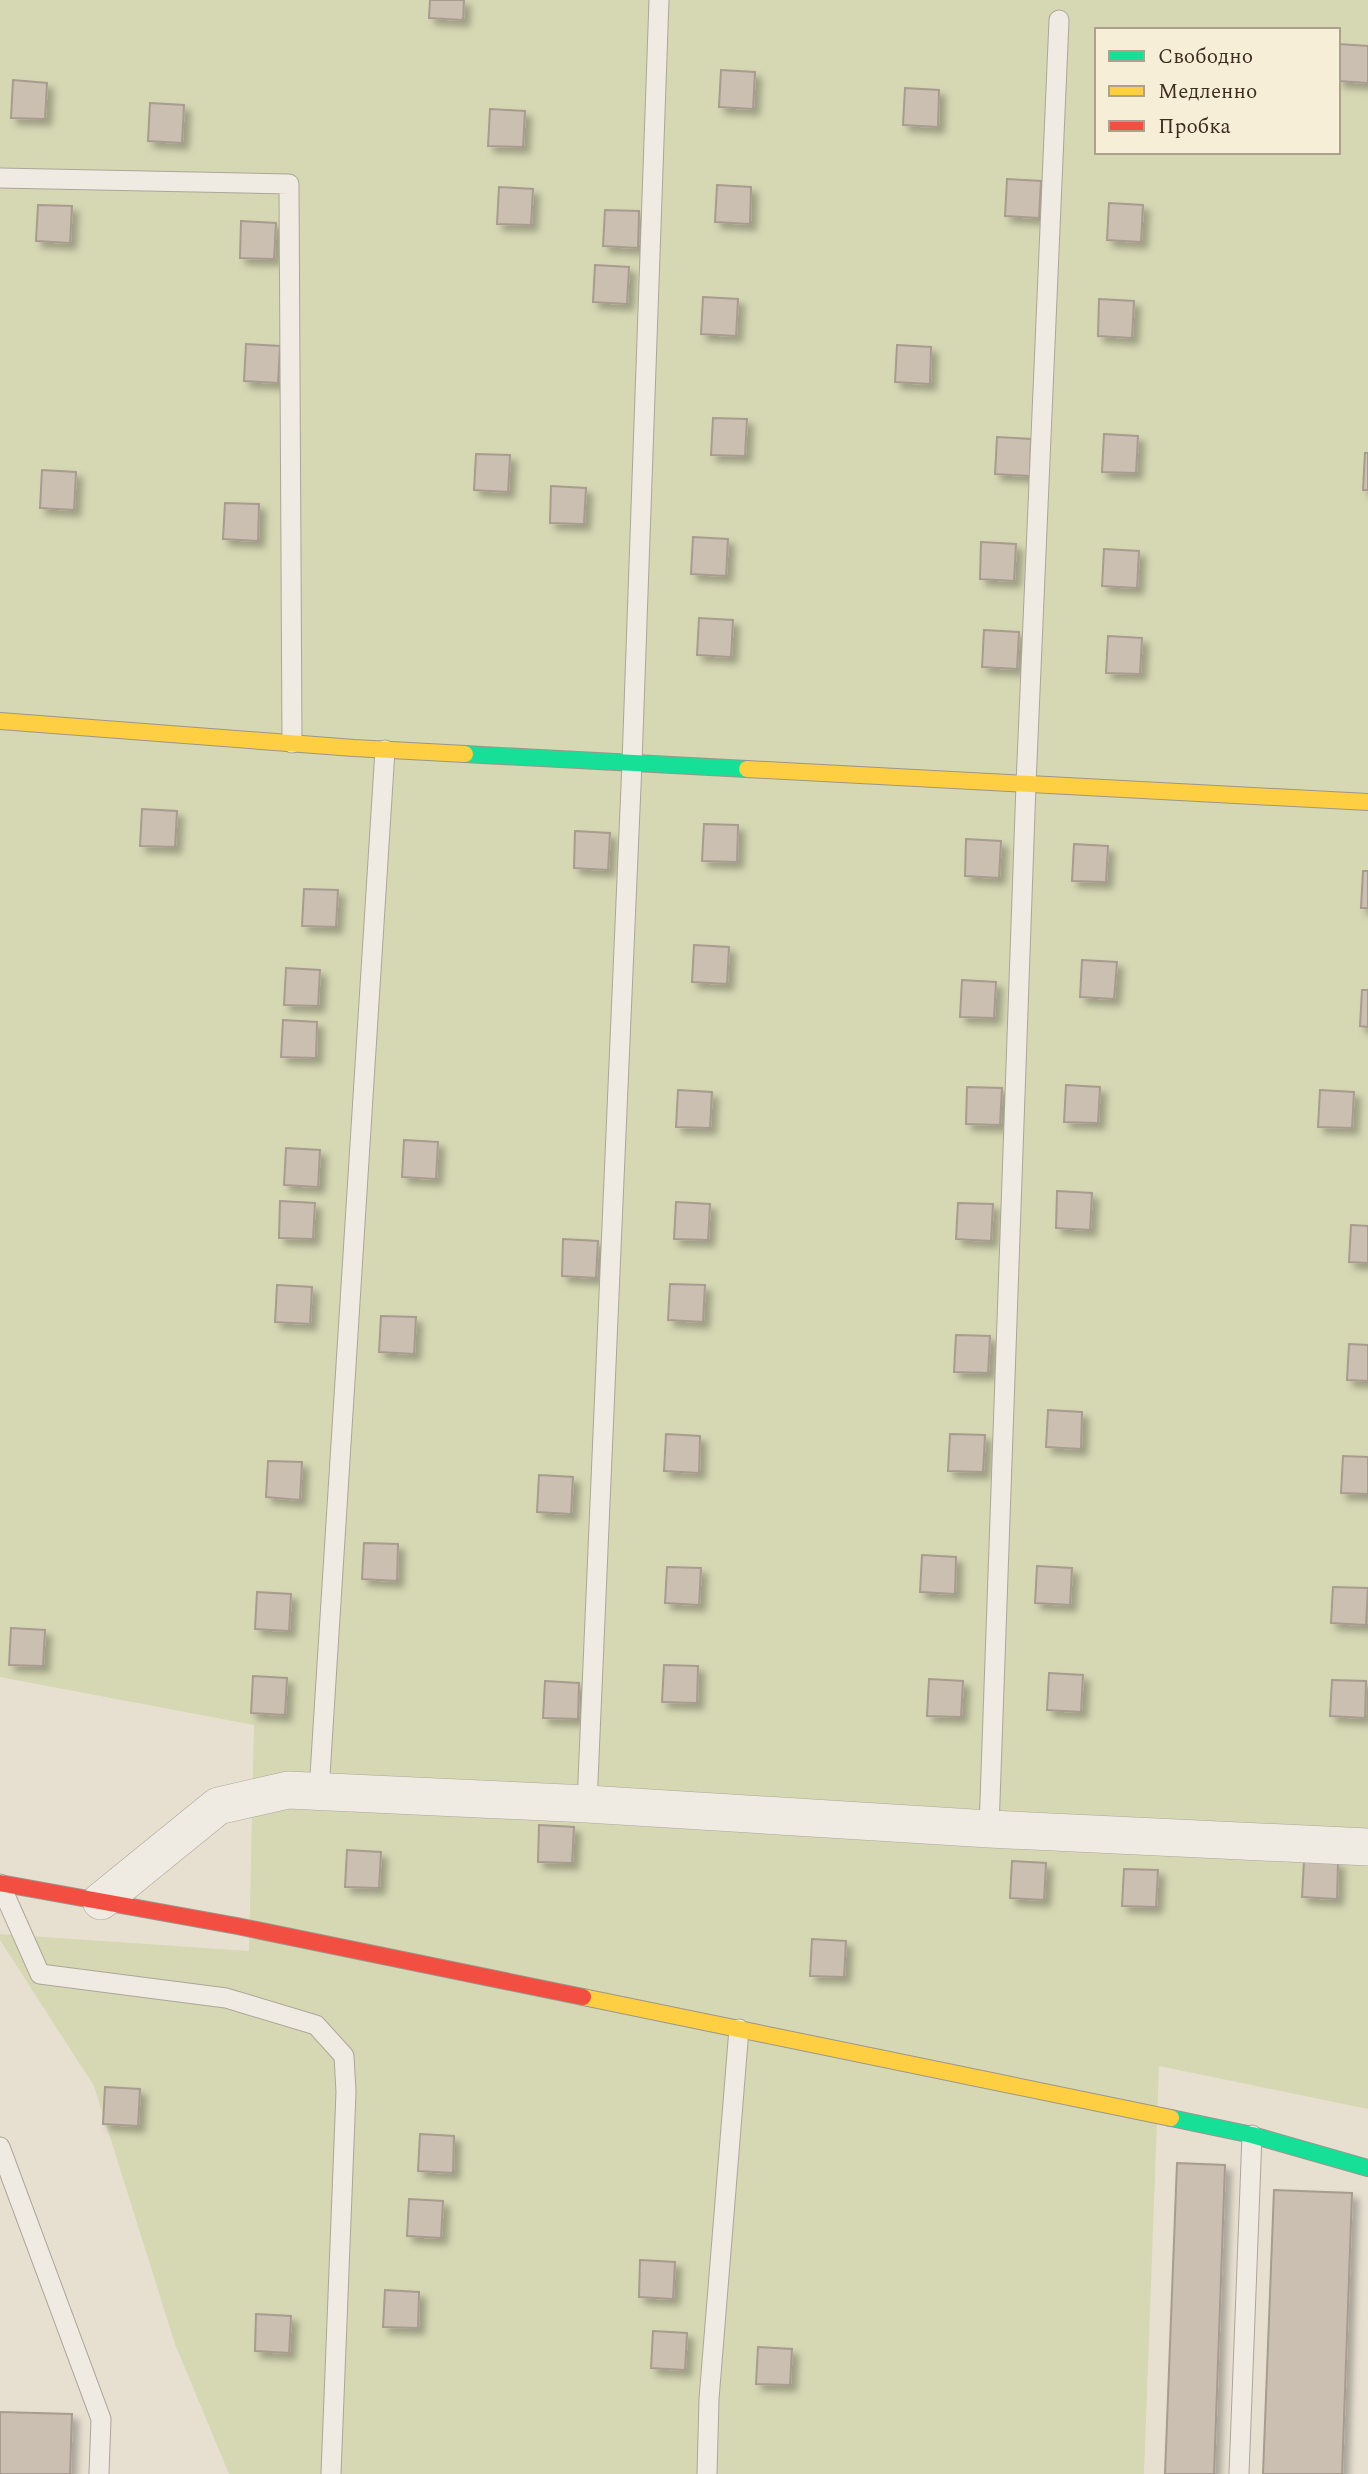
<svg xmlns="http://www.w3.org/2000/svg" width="1368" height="2474" font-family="Spectral,serif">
	<defs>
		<filter id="shadow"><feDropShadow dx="6" dy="6" stdDeviation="3.5" flood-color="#0004"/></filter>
	</defs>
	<rect width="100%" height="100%" fill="#e7e0d1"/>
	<path fill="#d6d7b3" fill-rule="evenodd" d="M0 0H1368V2109L1159 2066 1144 2474H229L175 2344 94 2086 0 1940V1934L249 1951 254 1725 0 1677ZM1097 30H1338V152H1097Z"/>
	<path fill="#cbbfb2" stroke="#a89c90" stroke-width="2" filter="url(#shadow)" d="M430 0H464L463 20 429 18Z
		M1338 44 1368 46V83L1338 81Z
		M721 70 755 72 753 109 719 107Z
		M13 80 47 83 45 119 11 118Z
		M905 88 939 90 938 127 903 125Z
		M150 103 184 105 182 143 148 141Z
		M490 109 525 111 523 147 488 146Z
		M1007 179 1041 181 1039 218 1005 216Z
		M717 185 751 187 750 224 715 222Z
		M499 187 533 189 531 225 497 224Z
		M1109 203 1143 205 1141 242 1107 240Z
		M38 205 72 206 70 243 36 241Z
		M605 210 639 211 638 248 603 246Z
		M241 221 276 223 274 259 240 258Z
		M595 265 629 267 627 304 593 302Z
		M703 297 738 299 736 336 701 334Z
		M1099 299 1134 301 1132 338 1098 336Z
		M246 344 280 346 278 383 244 381Z
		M897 345 931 347 930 384 895 382Z
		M713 418 747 419 745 456 711 455Z
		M1104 434 1138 436 1136 473 1102 472Z
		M997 437 1031 439 1030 476 995 474Z
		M1365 453H1368V490H1363Z
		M476 454 510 455 508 492 474 490Z
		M42 470 76 472 74 510 40 508Z
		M551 486 586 488 584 524 550 523Z
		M225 503 259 504 258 541 223 539Z
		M693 537 728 539 726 576 691 574Z
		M981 542 1016 544 1014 581 980 579Z
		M1104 549 1139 551 1137 588 1102 586Z
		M699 618 733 620 731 657 697 655Z
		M984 630 1019 632 1017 669 982 667Z
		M1108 636 1142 638 1140 674 1106 673Z
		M142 809 177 811 175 847 140 846Z
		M704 824 738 825 737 862 702 861Z
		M575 831 610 833 608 870 574 868Z
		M966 839 1001 841 999 878 965 876Z
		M1074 844 1108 846 1106 882 1072 881Z
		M1363 871H1368V908H1361Z
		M304 889 338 890 336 927 302 926Z
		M694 945 729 947 727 984 692 982Z
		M1082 960 1117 962 1114 999 1080 997Z
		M286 968 320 970 318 1006 284 1005Z
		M962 980 996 982 994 1018 960 1017Z
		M1362 990H1368V1027L1360 1026Z
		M283 1020 317 1022 316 1058 281 1057Z
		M1066 1085 1100 1087 1098 1123 1064 1122Z
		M967 1087 1002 1088 1000 1125 966 1124Z
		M678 1090 712 1092 710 1128 676 1127Z
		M1320 1090 1354 1092 1352 1128 1318 1127Z
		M404 1140 438 1142 436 1179 402 1177Z
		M286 1148 320 1150 318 1187 284 1185Z
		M1057 1191 1092 1193 1090 1230 1056 1228Z
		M280 1201 315 1203 313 1239 279 1238Z
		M676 1202 710 1204 708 1240 674 1239Z
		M958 1203 993 1204 991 1241 956 1239Z
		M1351 1225 1368 1226V1263L1349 1262Z
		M563 1239 598 1241 596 1278 562 1276Z
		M670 1284 705 1285 703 1322 668 1320Z
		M277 1285 312 1287 310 1324 275 1322Z
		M381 1316 416 1317 414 1354 379 1352Z
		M956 1335 990 1336 988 1373 954 1372Z
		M1349 1344 1368 1345V1381L1347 1380Z
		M1048 1410 1082 1412 1081 1449 1046 1447Z
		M666 1434 700 1436 699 1473 664 1471Z
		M950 1434 985 1435 983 1472 948 1471Z
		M1343 1456 1368 1457V1494L1341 1493Z
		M268 1461 302 1462 300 1500 266 1497Z
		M539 1475 573 1477 571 1514 537 1512Z
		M364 1543 398 1544 397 1581 362 1579Z
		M922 1555 956 1557 955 1594 920 1592Z
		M1037 1566 1072 1568 1070 1605 1035 1603Z
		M667 1567 701 1568 699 1605 665 1603Z
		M1333 1587 1368 1588 1366 1625 1331 1623Z
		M257 1592 291 1594 289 1631 255 1629Z
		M11 1628 45 1630 43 1666 9 1665Z
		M664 1665 698 1666 697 1703 662 1702Z
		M1049 1673 1083 1675 1081 1712 1047 1710Z
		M253 1676 287 1678 285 1715 251 1713Z
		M929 1679 963 1681 961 1717 927 1716Z
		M1332 1680 1366 1681 1365 1718 1330 1716Z
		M545 1681 579 1683 578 1719 543 1718Z
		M539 1825 574 1827 572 1863 538 1862Z
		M347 1850 381 1852 379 1888 345 1887Z
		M1304 1860 1338 1862 1337 1899 1302 1897Z
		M1012 1861 1046 1863 1044 1900 1010 1898Z
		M1124 1869 1158 1870 1156 1907 1122 1906Z
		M812 1939 846 1941 844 1977 810 1976Z
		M105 2087 140 2089 138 2126 103 2124Z
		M420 2134 454 2136 453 2173 418 2171Z
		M1177 2163 1225 2165 1214 2474H1165Z
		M1274 2190 1352 2193 1342 2474H1263Z
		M409 2199 443 2201 441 2238 407 2236Z
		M640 2260 675 2262 673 2299 639 2297Z
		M385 2290 419 2292 418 2328 383 2327Z
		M256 2314 291 2316 289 2353 255 2351Z
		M653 2331 687 2333 685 2370 651 2368Z
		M758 2347 792 2349 790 2385 756 2384Z
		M0 2412 72 2414 70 2474H0Z"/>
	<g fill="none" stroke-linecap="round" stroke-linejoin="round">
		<g stroke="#ada599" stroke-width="21">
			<path id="lane" d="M0 178 289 184 292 743
				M319 1791 385 750
				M587 1804 632 763 659 0
				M989 1829 1026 784 1059 20
				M0 1884 40 1974 226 1998 316 2025 344 2056 346 2092 331 2474
				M0 2147 101 2419 99 2474
				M707 2474 709 2399 739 2029
				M1239 2474 1252 2135"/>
		</g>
		<g stroke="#ada599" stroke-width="38">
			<path id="street" d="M101 1901 218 1806 288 1790 587 1804 989 1829 1368 1847"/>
		</g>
		<g stroke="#9c958a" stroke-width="18">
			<path id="fast" d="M465 754 747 769
				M1171 2118 1252 2135 1368 2168"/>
		</g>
		<g stroke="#9c958a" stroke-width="18">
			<path id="slow" d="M0 721 354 748 465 754
				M747 769 1368 802
				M583 1997 1171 2118"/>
		</g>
		<g stroke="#9c958a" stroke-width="18">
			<path id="jam" d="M0 1883 237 1926 583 1997"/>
		</g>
		<use href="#lane" stroke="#efebe3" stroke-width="19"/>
		<use href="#street" stroke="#efebe3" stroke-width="37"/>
		<use href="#fast" stroke="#16e098" stroke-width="16"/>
		<use href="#slow" stroke="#ffcf43" stroke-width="16"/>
		<use href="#jam" stroke="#f24e42" stroke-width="16"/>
	</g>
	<rect x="1095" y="28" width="245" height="126" fill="#f7eed8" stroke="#ada18e" stroke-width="2"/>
	<rect x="1109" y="51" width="35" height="10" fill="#16e098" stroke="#ada18e" stroke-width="2"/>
	<text x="1158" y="63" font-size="21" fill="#3d2e20">Свободно</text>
	<rect x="1109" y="86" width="35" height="10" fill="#ffcf43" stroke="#ada18e" stroke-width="2"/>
	<text x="1158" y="98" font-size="21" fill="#3d2e20">Медленно</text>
	<rect x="1109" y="121" width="35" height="10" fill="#f24e42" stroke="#ada18e" stroke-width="2"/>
	<text x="1158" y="133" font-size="21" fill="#3d2e20">Пробка</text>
</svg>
